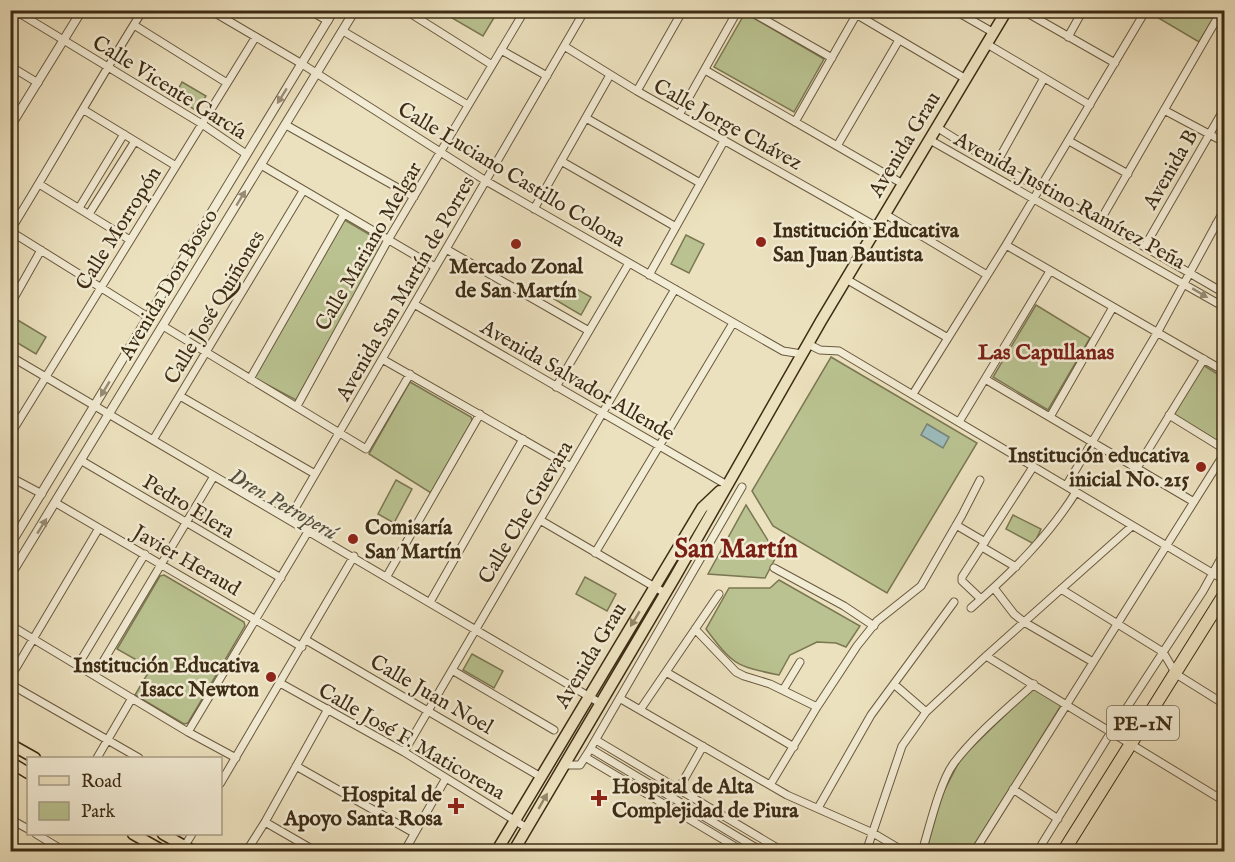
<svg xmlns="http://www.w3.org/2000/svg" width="1235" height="862" font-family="'IM FELL English',serif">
	<rect width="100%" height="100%" fill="#ece1be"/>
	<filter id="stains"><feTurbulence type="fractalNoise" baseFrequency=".00333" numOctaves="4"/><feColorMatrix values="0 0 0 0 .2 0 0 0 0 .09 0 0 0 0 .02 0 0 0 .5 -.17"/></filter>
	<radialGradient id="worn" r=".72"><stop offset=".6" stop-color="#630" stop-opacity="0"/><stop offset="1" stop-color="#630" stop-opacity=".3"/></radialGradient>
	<path fill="#b9c290" stroke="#7b7752" stroke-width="1.5" d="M440 11 498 10V11L483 36Z
		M1151 11 1218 10V11L1199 42 1150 13Z
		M745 13 824 59 794 112 714 67Z
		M182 82 206 96 197 111 174 97Z
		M343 219 384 243 296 400 253 377Z
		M686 235 704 244 689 273 671 264Z
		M564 282 591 297 581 315 554 299Z
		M1036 305 1090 338 1048 410 993 377Z
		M16 319 46 337 36 354 11 339V328Z
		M831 357 977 443 887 593 773 526 752 491Z
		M1203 365 1224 378V437L1220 444 1172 415Z
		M410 382 471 417 472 421 431 493 369 454Z
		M396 480 412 489 394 523 378 514Z
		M746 505 777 555 765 578 708 574Z
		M1013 515 1041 529 1034 544 1006 529Z
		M164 575 244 622 245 626 188 723 184 724 135 695 151 668 117 649 160 576Z
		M585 577 616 594 607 611 576 594Z
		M779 580 860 626 846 647 836 643 817 642 790 655 779 675C735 666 733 665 706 629L729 588H770Z
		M472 654 503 671 494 688 463 670Z
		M1034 687 1062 704 971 851 926 852 940 799 961 758Z"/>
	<path fill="#9cbbbb" stroke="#768278" stroke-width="1.5" d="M927 424 949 437 943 448 921 435Z"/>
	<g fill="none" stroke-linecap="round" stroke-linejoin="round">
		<g stroke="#69593e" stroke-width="9">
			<path id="minor" d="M14 10 202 124 246 154
				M210 10 302 64 486 181 783 351 802 354
				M309 10 328 21
				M405 10 492 65
				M748 10 832 58
				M849 10 966 79
				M954 10 994 33
				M1022 10 1115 63
				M134 25 227 83
				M343 31 468 105
				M1068 37 1083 10
				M987 44 1090 105
				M564 46 637 91 877 227
				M501 50 547 76
				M10 66 38 83
				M705 70 903 184
				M637 91 683 10
				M84 110 176 166
				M1164 110 1224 142
				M679 115 738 10
				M586 118 700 183
				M795 122 859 10
				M286 125 414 197
				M938 128 996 164 1100 221 1224 293
				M930 140 1224 307
				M1069 141 1128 174
				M837 146 899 40
				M561 161 676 227
				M996 164 1044 78
				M261 165 435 267
				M39 184 130 240
				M79 208 124 134
				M534 209 610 75
				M89 214 135 141
				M885 214 987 275
				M1100 221 1222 10
				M1216 224 1224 229
				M10 231C55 158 97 83 143 10
				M10 231 148 317
				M1006 245 1224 371
				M1145 246 1224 109
				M446 249 589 331
				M649 275 724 141
				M846 279 948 338
				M414 304 727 485
				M10 305 41 250
				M163 326 366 449 410 374
				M808 344 820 350 839 351 1224 580
				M10 356 600 703
				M382 359 571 467
				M250 379 344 214
				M985 379 1194 502
				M556 387 629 263
				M913 394 1006 245 1146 10
				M180 396 315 474
				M297 406 388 240 525 10
				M1169 415 1224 449
				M1050 417 1113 307
				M959 422 1050 271
				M10 435 255 38
				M153 440 303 191
				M82 461 281 578
				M1137 468 1204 359
				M10 477 42 494
				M1066 486 1157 333 1224 210
				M56 503 302 647
				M289 519 585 10
				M540 520 665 593
				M956 525 985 542
				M982 547 1016 567
				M595 553 733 323
				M774 568 844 606 874 626
				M387 576 480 414
				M994 588 1014 614 1024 622 1093 662
				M1061 589 1163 652 1176 674 1224 704
				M981 599 962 581V577L1033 467
				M430 602 523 439
				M971 608C1011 573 1048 537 1076 492
				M1214 611 1224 617
				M10 625 188 732 236 758
				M695 629 736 672 744 676 770 684 817 707
				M306 640 541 777
				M986 656 1224 801
				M78 665 145 554
				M452 670 554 730
				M666 672 794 747
				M95 675 214 476
				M10 678 99 528
				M280 683 404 752 527 828
				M10 684 139 758
				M895 685 926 712
				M783 690 800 662
				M621 699 787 795 873 833 905 852
				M640 710 719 594
				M188 732 309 530
				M596 740 784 852
				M591 749 763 852
				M404 752 675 289
				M585 757 744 852
				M97 758 132 698
				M564 765H580L589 751 742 487
				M296 766 414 833
				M682 783 703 746
				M220 784 354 556
				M770 785 817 707 857 646 877 621 921 586 962 515 980 480
				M1013 789 1058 819
				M818 808 871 715 954 602
				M10 819 28 829
				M265 822 317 852
				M36 834 66 852
				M181 852 192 834
				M246 852 265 822 328 709
				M404 852 446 778
				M866 852 902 746 926 712 986 656 1132 526
				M922 852C929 829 940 781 954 763 976 734 1007 709 1034 684
				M974 852 1224 454
				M1037 852 1111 732 1203 591 1224 553"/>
		</g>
		<g stroke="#69593e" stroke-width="10">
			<path id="tertiary" d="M10 127 82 10
				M10 545 334 10
				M10 576 355 10"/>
		</g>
		<g stroke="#3d2c14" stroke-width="13">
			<path id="primary" d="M10 744 35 758
				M10 762 28 773
				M133 834 165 852
				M163 834 195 852
				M496 852 702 508 720 491
				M513 852 675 577 821 321 1007 10"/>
		</g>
		<g stroke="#3d2c14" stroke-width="14">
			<path id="trunk" d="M1063 852 1224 595"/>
		</g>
		<use href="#minor" stroke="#f3ecd5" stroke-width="7"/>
		<use href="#tertiary" stroke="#f3ecd5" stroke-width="8"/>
		<use href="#primary" stroke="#ece1be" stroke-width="10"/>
		<use href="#trunk" stroke="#ece1be" stroke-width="12"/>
	</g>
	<defs><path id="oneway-solid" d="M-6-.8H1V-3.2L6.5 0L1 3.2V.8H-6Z" transform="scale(1.5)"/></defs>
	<g fill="#988c74">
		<use href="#oneway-solid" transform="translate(282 96) rotate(122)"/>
		<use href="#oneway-solid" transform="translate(241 198) rotate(-59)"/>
		<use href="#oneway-solid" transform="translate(1200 293) rotate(31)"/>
		<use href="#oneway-solid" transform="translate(105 389) rotate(121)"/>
		<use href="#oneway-solid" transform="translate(42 526) rotate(-58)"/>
	</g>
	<g fill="#948669">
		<use href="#oneway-solid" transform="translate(635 619) rotate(121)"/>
		<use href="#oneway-solid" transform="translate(543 801) rotate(-60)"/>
	</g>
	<g fill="#8f2418" stroke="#f3ecd5" stroke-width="2">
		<circle cx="761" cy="242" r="6"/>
		<circle cx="516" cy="244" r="6"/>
		<circle cx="1201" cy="467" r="6"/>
		<circle cx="353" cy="539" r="6"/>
		<circle cx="271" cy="677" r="6"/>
		<path d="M596 789h6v6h6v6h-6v6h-6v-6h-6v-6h6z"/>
		<path d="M453 797h6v6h6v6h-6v6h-6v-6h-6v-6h6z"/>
	</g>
	<g text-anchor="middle" stroke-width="5" stroke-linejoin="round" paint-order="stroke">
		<rect fill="#f3ecd5" stroke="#74664e" stroke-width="1.5" x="1107" y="706" width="72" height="34" rx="4.5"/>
		<g font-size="20" font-weight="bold" fill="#3d2c14">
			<text x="1143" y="730">PE-1N</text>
		</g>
		<g font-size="21" fill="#3d2c14" stroke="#f3ecd5">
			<text transform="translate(170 87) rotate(32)" y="7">Calle Vicente García</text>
			<text transform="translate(728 124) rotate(29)" y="7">Calle Jorge Chávez</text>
			<text transform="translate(904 144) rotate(-59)" y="7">Avenida Grau</text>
			<text transform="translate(1170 169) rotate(-60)" y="7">Avenida B</text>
			<text transform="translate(512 174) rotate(31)" y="7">Calle Luciano Castillo Colona</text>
			<text transform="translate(1070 200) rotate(29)" y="7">Avenida Justino Ramírez Peña</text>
			<text transform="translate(118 228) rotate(-58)" y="7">Calle Morropón</text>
			<text transform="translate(368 246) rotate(-60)" y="7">Calle Mariano Melgar</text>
			<text transform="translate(168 284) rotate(-59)" y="7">Avenida Don Bosco</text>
			<text transform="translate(405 288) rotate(-60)" y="7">Avenida San Martín de Porres</text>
			<text transform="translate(214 307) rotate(-59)" y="7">Calle José Quiñones</text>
			<text transform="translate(578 380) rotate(30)" y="7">Avenida Salvador Allende</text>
			<text transform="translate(189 506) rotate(31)" y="7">Pedro Elera</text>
			<text transform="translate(525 512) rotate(-59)" y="7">Calle Che Guevara</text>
			<text transform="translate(187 560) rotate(30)" y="7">Javier Heraud</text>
			<text transform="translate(590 655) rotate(-59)" y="7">Avenida Grau</text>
			<text transform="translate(432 694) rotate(30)" y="7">Calle Juan Noel</text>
			<text transform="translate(412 741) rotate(30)" y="7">Calle José F. Maticorena</text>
		</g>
		<g font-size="21" font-weight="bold" fill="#3d2c14" stroke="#f3ecd5" text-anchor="start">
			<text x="773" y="237">Institución Educativa<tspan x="773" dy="24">San Juan Bautista</tspan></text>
			<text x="516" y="273" text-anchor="middle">Mercado Zonal<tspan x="516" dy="24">de San Martín</tspan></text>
			<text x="1189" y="462" text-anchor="end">Institución educativa<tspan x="1189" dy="24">inicial No. 215</tspan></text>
			<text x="365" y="534">Comisaría<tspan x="365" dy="24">San Martín</tspan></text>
			<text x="259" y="672" text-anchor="end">Institución Educativa<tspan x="259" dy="24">Isacc Newton</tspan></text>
			<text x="612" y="793">Hospital de Alta<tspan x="612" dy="24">Complejidad de Piura</tspan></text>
			<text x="442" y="801" text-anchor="end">Hospital de<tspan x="442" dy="24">Apoyo Santa Rosa</tspan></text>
		</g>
		<g font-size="22" font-weight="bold" fill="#7a1f14" stroke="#f3ecd5">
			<text x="1046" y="359">Las Capullanas</text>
		</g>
		<g font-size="22" font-style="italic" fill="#55503e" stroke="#f3ecd5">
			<text transform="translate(284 503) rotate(30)" y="8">Dren Petroperú</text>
		</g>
		<g font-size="27" font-weight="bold" fill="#7a1f14" stroke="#f3ecd5">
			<text x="736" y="557">San Martín</text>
		</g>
	</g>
	<rect width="1235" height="862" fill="none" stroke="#ece1be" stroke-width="36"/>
	<rect x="12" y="12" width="1211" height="838" fill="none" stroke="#3d2c14" stroke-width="3"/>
	<rect x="18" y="18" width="1199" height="826" fill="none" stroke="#3d2c14" stroke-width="1.5"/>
	<rect x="27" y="757" width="195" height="78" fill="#f3ecd5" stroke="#aa9f88" stroke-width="1.5"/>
	<rect x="39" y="776" width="30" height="9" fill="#ece1be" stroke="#aa9f88" stroke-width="1.5"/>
	<text x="81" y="787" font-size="18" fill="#3d2c14">Road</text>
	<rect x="39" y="802" width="30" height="18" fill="#b9c290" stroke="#aa9f88" stroke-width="1.5"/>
	<text x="81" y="817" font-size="18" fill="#3d2c14">Park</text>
	<rect width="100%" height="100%" filter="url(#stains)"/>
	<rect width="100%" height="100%" fill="url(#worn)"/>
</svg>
